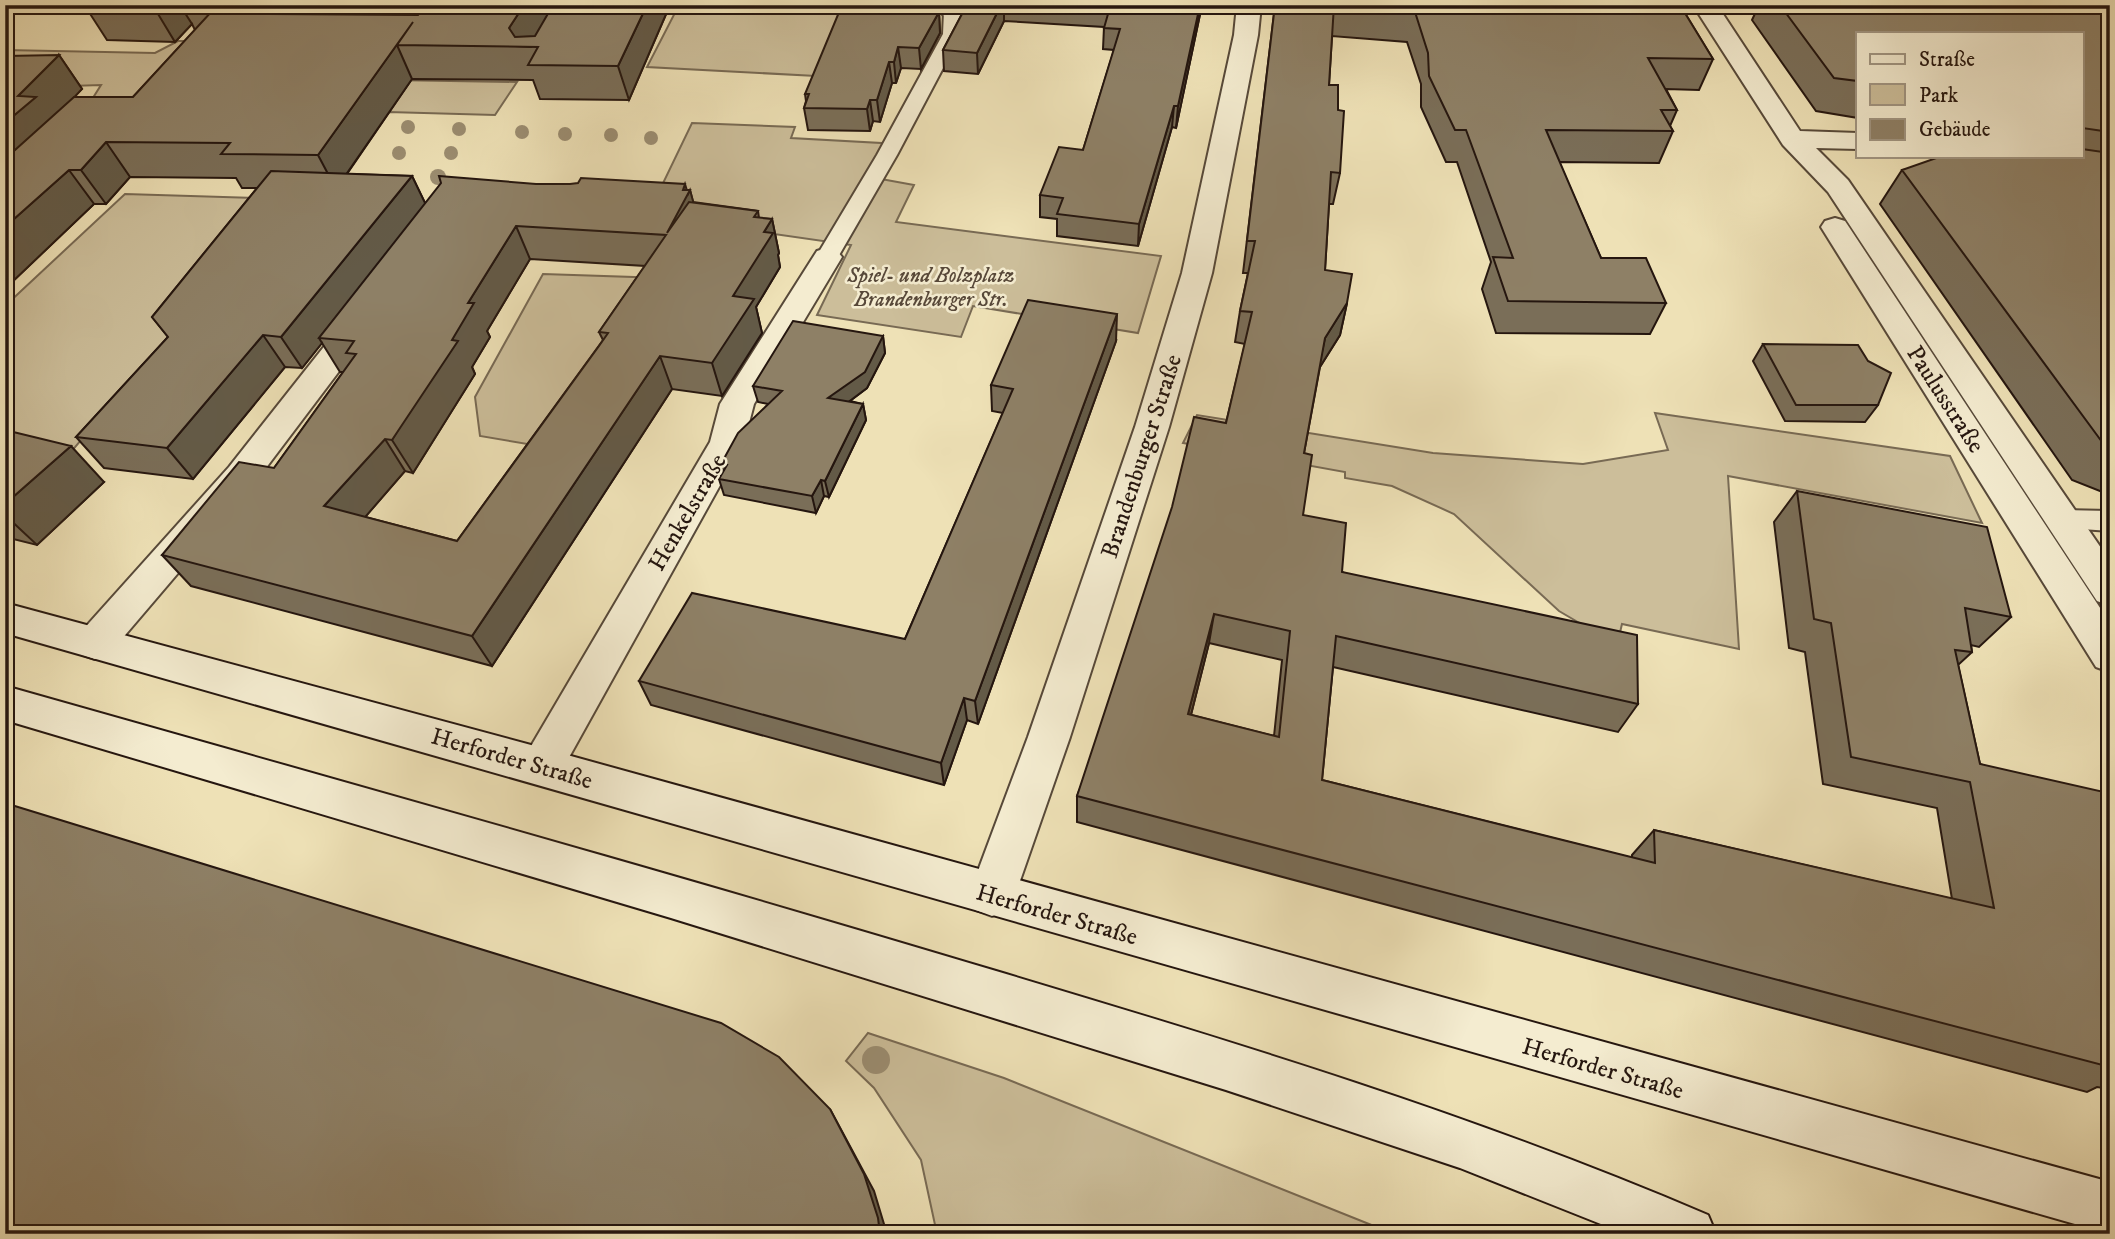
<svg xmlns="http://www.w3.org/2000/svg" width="2115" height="1239" font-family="'IM FELL DW Pica',serif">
	<rect width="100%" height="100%" fill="#eee1b6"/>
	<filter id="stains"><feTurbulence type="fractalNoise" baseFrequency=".00286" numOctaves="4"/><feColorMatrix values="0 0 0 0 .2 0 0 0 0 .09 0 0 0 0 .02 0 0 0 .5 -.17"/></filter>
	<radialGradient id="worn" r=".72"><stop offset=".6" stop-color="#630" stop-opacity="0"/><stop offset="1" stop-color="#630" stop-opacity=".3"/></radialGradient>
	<path fill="#ccbe9a" stroke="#786a54" stroke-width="2" d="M331 5H455L426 46 299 45Z
		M679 5H844L816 76 647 67Z
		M178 41H225L204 77 517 82 495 115 388 112 79 120 101 85 5 88V50L155 53Z
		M692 123 795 127 791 138 899 144 881 179 914 185 896 222 1161 256 1138 333 973 306 961 337 817 315 851 245 725 227 652 206Z
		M125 194 285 199 71 452 5 436V306Z
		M543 274 663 278 539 446 480 436 475 397Z
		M1655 413 1950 456 1982 523 1728 476 1739 649 1622 624 1617 645 1559 611 1454 514 1392 486 1345 478V472L1183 443 1197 415 1433 453 1583 464 1668 450Z
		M868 1033 1004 1078 1394 1234H937L921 1160 874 1088 846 1061Z"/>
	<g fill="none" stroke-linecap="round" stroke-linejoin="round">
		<g stroke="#574939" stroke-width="4">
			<path id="lane" d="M953 7 962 12 961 34 897 155 838 257 835 262H819L816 257 877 155 943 34 944 12Z
				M2062 510 2110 511V531L2053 527 2049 520 2053 513Z"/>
		</g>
		<g stroke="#574939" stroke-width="4">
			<path id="street" d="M943 5H967L961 17H945L941 12Z
				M1237 5H1261L1258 35 1212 273 1169 427 1070 737 1015 895 1008 910 992 916 976 910 969 895 1028 737 1135 427 1182 273 1234 35Z
				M1693 5H1717L1800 131 1858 133V149L1816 148 1848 180 2110 561V606L2097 601 1828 192 1783 145Z
				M1835 218 1845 221 1849 227 2110 623V672L2096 667 1821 227 1825 221Z
				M827 248 837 251 842 257 754 404 744 442 557 779 542 784 527 779 521 766 527 753 710 442 720 404 817 251Z
				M364 307 375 310 380 317 253 485 109 654 95 659 81 654 75 643 81 632 229 467 353 310Z"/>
		</g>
		<g stroke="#25160f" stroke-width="4">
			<path id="secondary" d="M5 603 542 748 2110 1182V1234L5 633Z
				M5 686C336 780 667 872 996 971 1237 1043 1477 1116 1708 1215L1716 1234H1626L1460 1168 1226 1090 671 918 5 720Z"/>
		</g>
		<use href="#lane" fill="#f4ecd0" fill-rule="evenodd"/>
		<use href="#street" fill="#f4ecd0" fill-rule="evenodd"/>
		<use href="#secondary" fill="#f4ecd0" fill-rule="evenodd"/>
	</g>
	<g fill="#9b8d71">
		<circle cx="408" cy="127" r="7"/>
		<circle cx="459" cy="129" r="7"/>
		<circle cx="522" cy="132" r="7"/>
		<circle cx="565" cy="134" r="7"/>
		<circle cx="611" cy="135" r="7"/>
		<circle cx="651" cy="138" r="7"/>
		<circle cx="399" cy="153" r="7"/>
		<circle cx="451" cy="153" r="7"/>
		<circle cx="438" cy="177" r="8"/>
		<circle cx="876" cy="1060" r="14"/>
	</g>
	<path fill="#7a6e58" stroke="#25160f" stroke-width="2" fill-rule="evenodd" d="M86 5H324L316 14 418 15 670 5 629 100 540 99 533 80 412 79 347 174 412 176 425 203 536 184 687 190H690L693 202 758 211 759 218 772 219 779 253 778 255 780 267 756 307 762 333 722 396 672 389 492 666 191 586 162 555 274 468 343 372H340L322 343 302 368 285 367 193 479 104 468 76 437 168 337 152 317 257 188H242L236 178 130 177 106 204H94L11 283 13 285 5 292 59 55 82 89 74 97H133L195 30 192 24 175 42 107 40 85 6ZM530 259 645 266 599 332 603 340 457 541 365 517 405 471 413 473 475 374 472 367 490 337 487 331Z
		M941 5 939 11 940 33 921 69 901 68 896 83H892L880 122 873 121 870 131 808 130 804 108 806 101 805 94Z
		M963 5H1202L1176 128 1172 127 1138 246 1057 236V219L1040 217V195L1083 150 1114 50 1103 49 1104 27 1004 21 978 74 944 71 943 50 962 14Z
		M1275 5H1680L1713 59 1699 90 1666 89 1677 110 1670 126 1673 131 1659 163 1559 162 1601 258 1666 303 1650 334 1496 333 1482 289 1491 262 1457 162H1446L1421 107V84L1407 42 1332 36 1329 85 1338 110 1340 173 1333 204H1329L1325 270 1347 303 1340 335 1320 367 1304 453 1303 515 1342 572 1638 704 1618 732 1333 667 1322 780 1632 858V855L1654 830 1952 899 1937 808 1823 784 1805 652 1789 648 1774 522 1797 491 2011 617 1979 647 1971 645 1972 652 1958 665 1980 764 2110 813V1089L2097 1087 2087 1092 1077 822V796L1226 423 1245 344 1235 342 1240 311 1248 273H1243ZM1209 643 1282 660 1274 736 1191 715Z
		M1759 5H2110V495L2072 480 1880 204 1902 170 2082 156V33H1858V118L1816 111 1752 20Z
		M883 336 885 353 867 388 850 401 863 404 866 420 829 497 824 496 816 513 724 495 719 479 723 471 721 464 768 404 758 402 753 386Z
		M1116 341 978 724 967 720 944 785 651 705 639 681 905 639 1003 413 992 411 991 385Z
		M1763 344 1878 405 1865 422 1785 421 1753 361Z
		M5 430 104 482 37 545 5 537Z"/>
	<path fill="#635a47" stroke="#25160f" stroke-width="2" d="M159 5H208L183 10 192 24 175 42 155 9Z
		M280 5H324L290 47 272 14Z
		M524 5H555L531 47 516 46 509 28Z
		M647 5H670L629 100 618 66Z
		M1001 5H1004V21L978 74 977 53Z
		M1200 5H1202L1176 128 1178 106Z
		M939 12 940 33 921 69 919 48Z
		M413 22 397 45 412 79 336 189 318 155Z
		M898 47 901 68 896 83 894 62Z
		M59 55 82 89 53 120 5 181V123L18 96Z
		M889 62 892 83 880 122 877 100Z
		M870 100 873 121 870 131 867 109Z
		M1174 106 1172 127 1138 246 1139 224Z
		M106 142 130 177 106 204 81 170Z
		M69 170 94 204 11 283 13 285 5 292V227Z
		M412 176 427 207 319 338 322 343 302 368 281 337Z
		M685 184 688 194 690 190 699 223 667 233Z
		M772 219 779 253 778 255 780 267 756 307 762 333 722 396 712 363 733 296 764 232Z
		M516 226 530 259 487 331 490 337 472 367 475 374 413 473 392 440 452 340 468 303Z
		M1347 303 1340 335 1318 370 1325 338Z
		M1117 314 1116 341 978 724 975 701Z
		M263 335 285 367 193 479 167 448Z
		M883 336 885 353 867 388 831 415 828 398Z
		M660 356 672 389 492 666 472 636Z
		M863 404 866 420 829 497 825 481Z
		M385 439 405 471 347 538 324 506Z
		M71 446 104 482 37 545 5 515V504Z
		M821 480 824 496 816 513 812 496Z
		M1214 614 1209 643 1184 742 1188 714Z
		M964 698 967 720 944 785 941 763Z
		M830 1109 874 1191 887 1234H880Z"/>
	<path fill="#8e8066" stroke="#25160f" stroke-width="2" fill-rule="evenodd" d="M86 5H159L155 9 85 6Z
		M192 5H280L272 14 418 15 425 5H524L509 28 515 37 535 36 553 5H647L618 66 528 65 538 47 397 45 413 22 318 155 221 154 230 143 106 142 81 170H69L5 227V159L74 97H133L213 10H183Z
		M842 5H938L939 12 919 48 898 47 894 62H889L877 100H870L867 109 804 108 809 94H805Z
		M963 5H1001L977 53 943 50 962 14Z
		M1084 5H1200L1178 106H1174L1139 224 1057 214 1063 198 1040 195 1059 147 1083 150 1120 29 1104 28 1110 7Z
		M1275 5H1334L1329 85H1338V110L1344 111 1340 173 1331 172 1325 270 1352 274 1347 303 1325 338 1304 453 1312 455 1303 515 1346 523 1342 572 1637 635 1638 704 1336 636 1322 780 1655 863 1654 830 1994 908 1970 782 1851 757 1831 623 1814 619 1797 491 1987 527 2011 617 1965 608 1972 652 1955 650 1980 764 2104 792 2110 813V1067L1077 796 1172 507 1194 417 1226 423 1252 312 1240 311 1255 241H1247ZM1214 614 1290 631 1279 737 1188 714Z
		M1334 5H1680L1713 59 1648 58 1677 110H1661L1673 131 1546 130 1601 258H1646L1666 303 1508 301 1493 257 1513 258 1466 130H1455L1429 76 1428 53 1415 12Z
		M1780 5H2110V132L2082 128V33H1858V81L1834 78Z
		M59 55 18 96 36 97 5 123V56Z
		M2082 149 2110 153V448L2105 446 1902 170 1942 156H2082Z
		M271 171 412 176 281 337 263 335 167 448 76 437 168 337 152 317Z
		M439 176 536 184H570L578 183 581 178 685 184 683 190H690L667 233 689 202 758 211 754 217 772 219 764 232 773 233 733 296 754 299 712 363 660 356 472 636 162 555 239 462 274 468 356 354 346 353 354 341 319 338 441 183ZM516 226 666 235 599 332 608 333 599 346 457 541 324 506 385 439 392 440 458 341 452 340 474 303H468Z
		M1028 300 1117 314 975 701 964 698 941 763 639 681 692 593 905 639 1013 389 991 385Z
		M793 321 883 336 865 372 828 398 863 404 825 481 821 480 812 496 719 479 727 465 721 464 738 433 782 391 753 386Z
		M1763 344 1858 345 1868 361 1891 373 1878 405H1796Z
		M5 430 71 446 5 504Z
		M5 803 721 1023 779 1057 830 1109 864 1174 878 1218 880 1234H5Z"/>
	<g text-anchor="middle" stroke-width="5" stroke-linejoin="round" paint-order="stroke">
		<g font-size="21" font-style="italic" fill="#574839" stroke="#f4ecd0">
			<text x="931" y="282">Spiel- und Bolzplatz<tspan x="931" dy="24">Brandenburger Str.</tspan></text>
		</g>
		<g font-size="24" fill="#25160f" stroke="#f4ecd0">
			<text transform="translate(1946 399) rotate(57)" y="8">Paulusstraße</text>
			<text transform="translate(1141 456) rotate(-72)" y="8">Brandenburger Straße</text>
			<text transform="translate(687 512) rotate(-60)" y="8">Henkelstraße</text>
			<text transform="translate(512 758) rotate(16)" y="8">Herforder Straße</text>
			<text transform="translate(1057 914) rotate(16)" y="8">Herforder Straße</text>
			<text transform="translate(1603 1068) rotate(16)" y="8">Herforder Straße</text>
		</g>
	</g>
	<rect width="2115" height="1239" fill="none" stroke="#eee1b6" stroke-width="28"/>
	<rect x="7" y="7" width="2101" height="1225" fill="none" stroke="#25160f" stroke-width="3.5"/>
	<rect x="14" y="14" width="2087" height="1211" fill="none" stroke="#25160f" stroke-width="2"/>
	<rect x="1856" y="32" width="228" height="126" fill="#f4ecd0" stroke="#a19683" stroke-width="2"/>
	<rect x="1870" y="54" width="35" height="10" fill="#f4ecd0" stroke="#a19683" stroke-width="2"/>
	<text x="1919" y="66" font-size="21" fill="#25160f">Straße</text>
	<rect x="1870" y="84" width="35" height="21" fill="#ccbe9a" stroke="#a19683" stroke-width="2"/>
	<text x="1919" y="102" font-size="21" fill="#25160f">Park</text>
	<rect x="1870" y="119" width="35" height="21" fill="#8e8066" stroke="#a19683" stroke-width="2"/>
	<text x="1919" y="136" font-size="21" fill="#25160f">Gebäude</text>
	<rect width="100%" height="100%" filter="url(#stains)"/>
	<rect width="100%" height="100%" fill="url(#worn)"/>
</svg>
